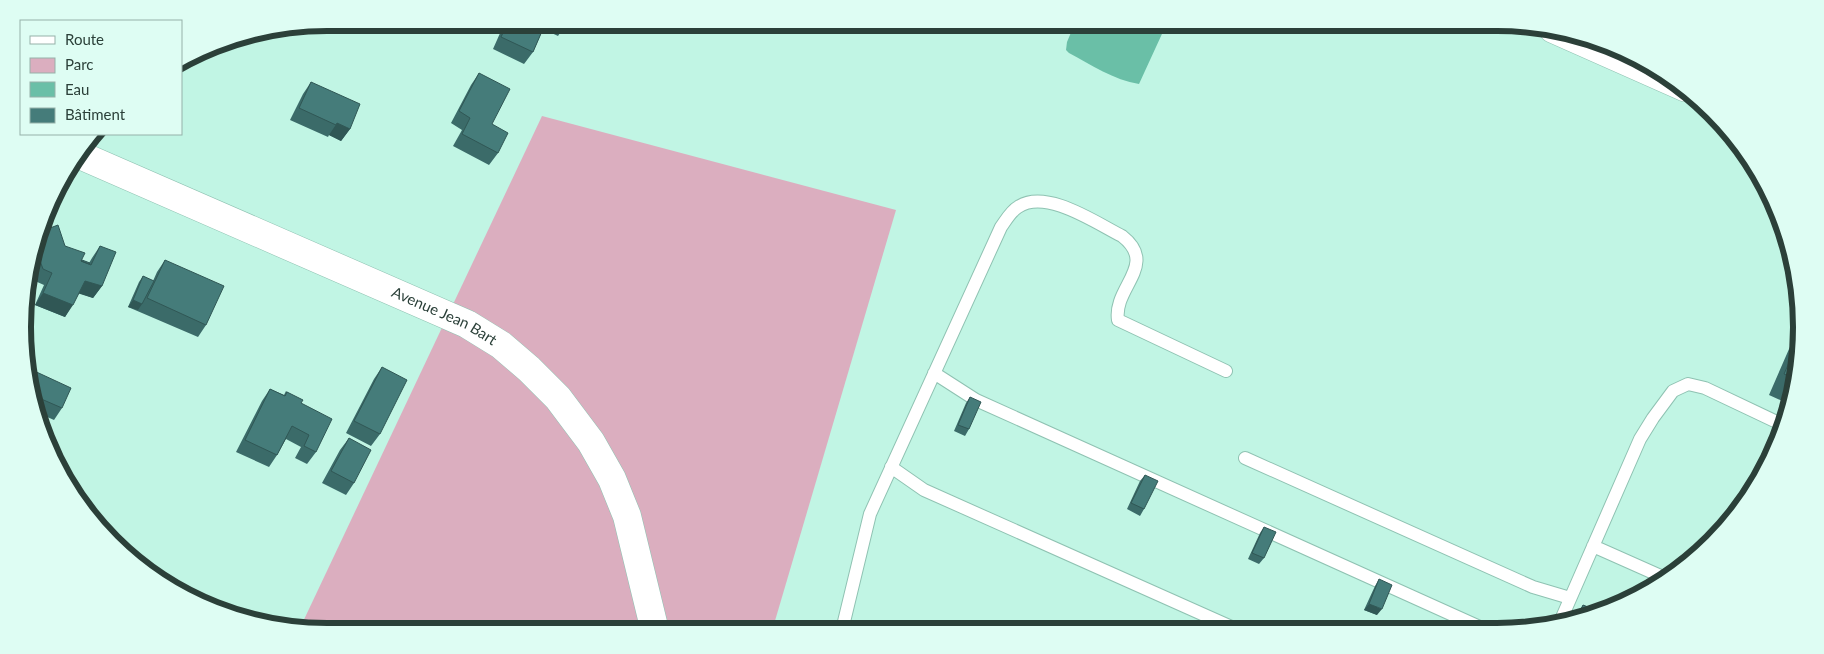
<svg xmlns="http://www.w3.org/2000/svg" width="1824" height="654" font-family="Lato,sans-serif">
	<rect width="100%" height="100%" fill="#c1f5e4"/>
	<path fill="#dbaebf" d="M542 116 896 210 772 631H327L300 628Z"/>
	<path fill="#6abfa7" d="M1075 23V22L1167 23 1139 84C1114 80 1091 65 1069 53L1066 50 1067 42Z"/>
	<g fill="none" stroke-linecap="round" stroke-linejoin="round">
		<g stroke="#8fc2b2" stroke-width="14">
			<path id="service" d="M934 373 976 400 1484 629
				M1245 458 1533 587 1570 598
				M891 467 924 490 1238 630
				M1593 546 1665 578
				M1560 622 1640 439 1653 418 1673 391 1688 384 1705 388 1783 425
				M842 630 870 514 1001 227C1006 220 1011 211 1018 207 1046 188 1096 223 1122 236 1159 265 1113 287 1118 320L1226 371"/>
		</g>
		<g stroke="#8fc2b2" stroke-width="26">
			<path id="minor" d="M1552 30 1685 89"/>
		</g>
		<g stroke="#8fc2b2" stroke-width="29">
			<g id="tertiary">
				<path id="s1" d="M82 156 467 324 501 345 529 369 558 398 591 442 612 479 627 516 655 631"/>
			</g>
		</g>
		<use href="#service" stroke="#fff" stroke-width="12"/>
		<use href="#minor" stroke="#fff" stroke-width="25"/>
		<use href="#tertiary" stroke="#fff" stroke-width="28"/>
	</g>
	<path fill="#3b6b69" d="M505 22H567L558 36 543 29 533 52 524 64 493 49Z
		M479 73 498 153 489 165 453 146 462 130 451 123 471 85Z
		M311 82 350 129 341 141 329 135 328 137 290 120 303 94Z
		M42 231 65 246 82 260 89 263 92 258 100 246 102 286 93 298 79 293 65 317 35 305 44 285 35 281 31 270Z
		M165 260 206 325 198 337 128 307 139 282 143 276 153 281 157 272Z
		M1796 333 1791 405 1769 395Z
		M382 367 380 434 371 446 346 433 374 379Z
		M30 369 62 408 54 420 36 412 33 406Z
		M270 389 284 395 286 391 301 403 316 452 307 464 295 458 301 447 286 439 277 455 269 467 236 452 262 401Z
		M970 397 969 429 965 436 954 431 966 403Z
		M349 438 354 483 346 495 322 483 340 450Z
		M1145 475 1144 509 1140 516 1127 509 1140 481Z
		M1264 527V558L1259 564 1248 559 1260 533Z
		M1379 579 1377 615 1364 610 1375 586Z
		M1583 605 1593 609 1600 610 1574 618Z"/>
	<path fill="#305755" d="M337 123 350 129 341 141 329 135Z
		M85 281 102 286 93 298 77 293Z
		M43 293 73 305 65 317 35 305Z
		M133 300 142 304 138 310 128 307Z
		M1369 604 1382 609 1377 615 1364 610Z"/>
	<path fill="#457c7a" stroke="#305755" d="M508 22H546L533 52 501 37Z
		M479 73 510 89 492 124 508 133 498 153 462 134 470 118 459 111Z
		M311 82 360 104 350 129 337 123 336 125 299 108Z
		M58 225 65 246 85 253 81 261 91 265 100 246 116 252 102 286 85 281 73 305 43 293 52 273 43 269 36 250 42 231Z
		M82 260 90 263 89 264 81 261Z
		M165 260 224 286 206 325 147 298Z
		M143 276 154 281 142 304 133 300Z
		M1795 349 1793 378 1784 374Z
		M382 367 407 380 380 434 354 421Z
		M30 369 71 388 62 408 32 395Z
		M270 389 285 396 287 392 303 400 301 403 332 419 316 452 304 446 309 435 292 426 277 455 245 440Z
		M970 397 981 402 969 429 958 425Z
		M349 438 371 450 354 483 331 471Z
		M1145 475 1158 481 1144 509 1131 503Z
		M1264 527 1276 532 1264 558 1252 553Z
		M1379 579 1392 585 1382 609 1369 604Z
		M1583 605 1593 609 1599 605 1600 610 1578 616Z"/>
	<g text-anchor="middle" stroke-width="5" stroke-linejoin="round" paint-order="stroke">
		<g font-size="15" fill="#2b4039" stroke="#defdf3">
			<text dy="5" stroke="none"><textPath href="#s1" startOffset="396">Avenue Jean Bart</textPath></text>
		</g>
	</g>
	<path d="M0 0H1824V654H0ZM327 31H1497A296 296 0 0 1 1793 327V327A296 296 0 0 1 1497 623H327A296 296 0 0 1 31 327V327A296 296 0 0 1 327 31Z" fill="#defdf3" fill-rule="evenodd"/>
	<path fill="none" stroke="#2b4039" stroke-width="6" d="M327 31H1497A296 296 0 0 1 1793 327V327A296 296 0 0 1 1497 623H327A296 296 0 0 1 31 327V327A296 296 0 0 1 327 31Z"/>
	<rect x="20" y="20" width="162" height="115" fill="#defdf3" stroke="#96b1a9"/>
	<rect x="30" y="36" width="25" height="8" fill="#ffffff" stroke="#96b1a9"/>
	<text x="65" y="45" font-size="15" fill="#2b4039">Route</text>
	<rect x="30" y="58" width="25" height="15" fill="#dbaebf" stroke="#96b1a9"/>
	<text x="65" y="70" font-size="15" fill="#2b4039">Parc</text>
	<rect x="30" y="82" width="25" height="15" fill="#6abfa7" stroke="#96b1a9"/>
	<text x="65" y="95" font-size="15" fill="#2b4039">Eau</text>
	<rect x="30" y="108" width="25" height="15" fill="#457c7a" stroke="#96b1a9"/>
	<text x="65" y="120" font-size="15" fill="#2b4039">Bâtiment</text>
</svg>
